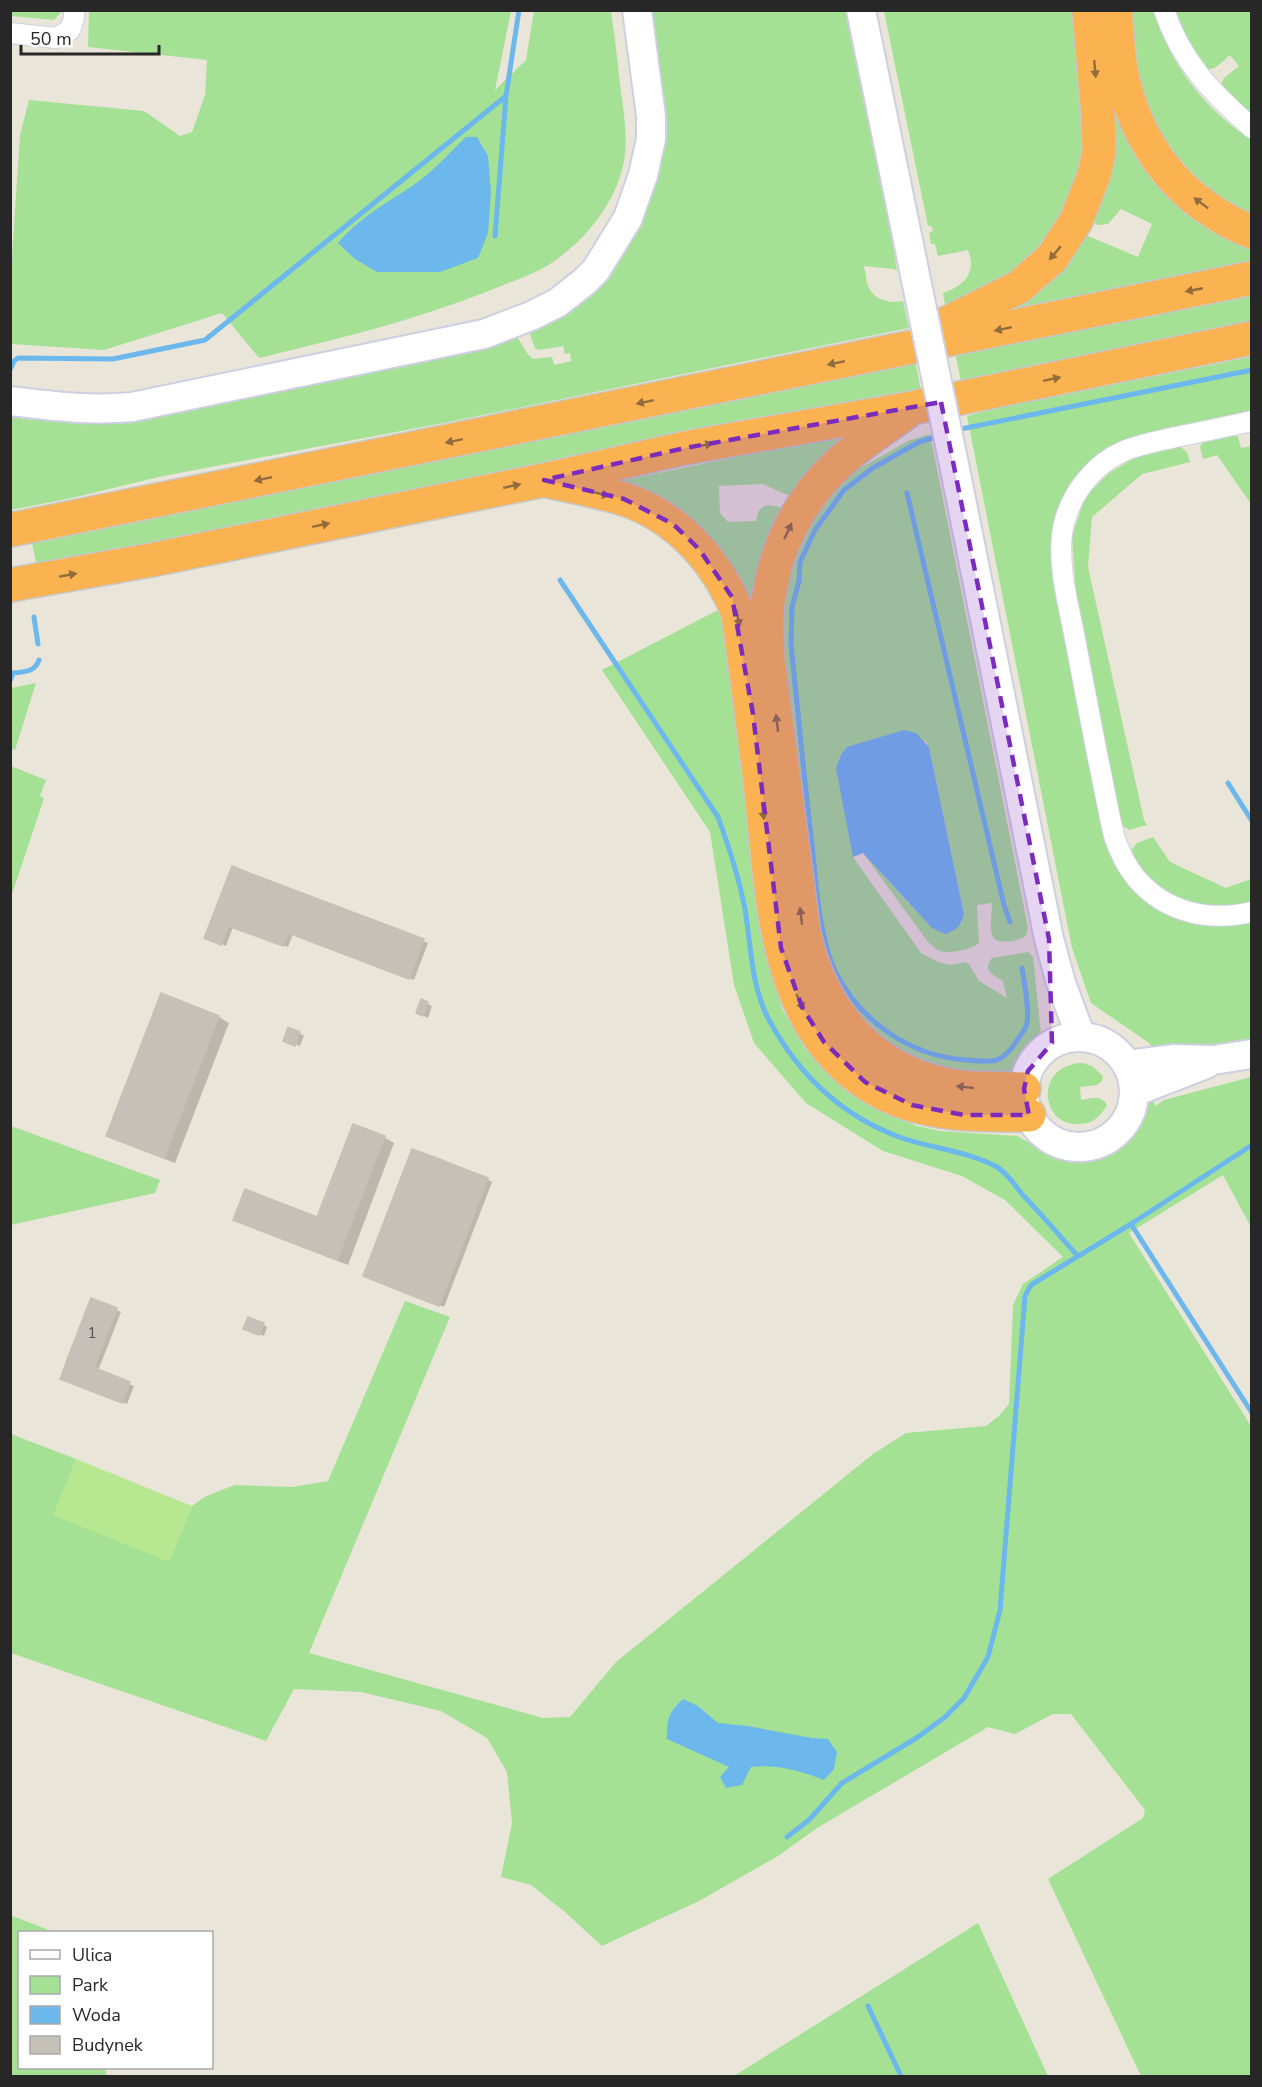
<svg xmlns="http://www.w3.org/2000/svg" width="1262" height="2087" font-family="'Nunito Sans',sans-serif">
	<rect width="100%" height="100%" fill="#eae5d9"/>
	<path fill="#a4e195" d="M11 10H62V11L54 20 11 16Z
		M89 11H511L495 90 526 60 534 11H611C615 38 618 65 621 92 624 112 627 135 625 155 619 199 588 238 553 262 535 274 511 282 491 290 416 320 338 339 259 358L222 313 104 350 11 344V273L20 135 29 100 144 111 180 136 192 132 205 95 207 60 88 47Z
		M647 11H850L899 251 894 252 897 271 894 269 863 266C867 272 865 279 868 286 874 300 889 304 903 301L909 328 444 423 163 476 72 498 11 510V417L33 420 34 415 513 333C522 340 523 352 533 359L552 357 554 365 571 361 570 353 565 354 563 346 539 350 535 348 530 335 533 325 629 240Z
		M884 11H1081L1086 163 1045 251 947 316 943 293C964 286 977 273 968 250L938 256 935 244H931L929 233 933 231 931 226H928Z
		M1124 11H1154C1170 65 1205 109 1251 140V220L1194 185 1147 118Z
		M1173 11H1251V117L1219 88 1224 78 1239 66 1230 55C1221 62 1216 71 1204 69L1189 47Z
		M1106 87 1125 116 1251 241V265L999 314 1083 234 1138 257 1152 224 1121 209 1108 224 1097 225 1090 219Z
		M1251 293V324L961 382 955 352Z
		M1251 357V412L1134 437 1060 506 1103 830C1105 838 1108 848 1111 856 1129 894 1167 924 1210 926 1223 927 1238 924 1251 922V1042L1182 1052 1155 1050 1149 1043 1091 1003 1072 948 967 416 1002 407Z
		M915 361 921 390 37 567 31 538Z
		M856 432 794 496 785 494 763 484 719 486 720 513 728 522 756 521 759 510 766 505 781 507 784 510 754 617 741 597 600 485Z
		M1231 432 1238 437 1241 448 1251 446V504L1217 455 1203 459 1200 447 1205 437Z
		M930 434 1028 928C1027 931 1027 935 1024 937 1019 941 997 945 993 937 989 929 992 913 992 903L977 905 979 943C972 950 949 954 940 951 935 949 932 945 928 942L863 853 918 913 961 924 964 914 929 747 925 740 853 857 921 953 938 962 951 965 964 962 969 964 979 981 1007 998 1003 981C993 975 982 970 992 958L1028 952 1033 957 1041 1035C1036 1052 1014 1074 998 1081L894 1056 825 979 777 660 782 583 809 519 850 474 908 441Z
		M1178 445 1187 452 1190 462 1142 474 1092 517 1088 567 1144 820 1147 825 1129 830 1123 826 1112 794 1077 607 1072 537 1083 503 1091 491 1109 473 1136 457Z
		M718 610 725 632 767 951 782 1009 805 1048 826 1072 845 1089 882 1112 917 1126 940 1131 1017 1136 1060 1159 1077 1160 1091 1159 1102 1156 1113 1148 1130 1130 1139 1107 1151 1098 1156 1106 1164 1100 1251 1077V1227L1223 1175 1129 1233 1251 1426V2076H1141L1048 1879 1143 1818 1145 1810 1071 1714H1053L1015 1734 988 1727 817 1828 778 1856 699 1901 602 1946 565 1912 531 1885 501 1877 512 1823 507 1772 487 1738 441 1711 361 1692 294 1689 266 1741 11 1653V1434L76 1459 54 1515 169 1561 192 1506 206 1496 235 1485 292 1487 328 1481 405 1301 450 1317 309 1653 543 1718 570 1717 616 1662 873 1454 906 1433 986 1426 999 1416 1009 1404 1013 1305 1023 1284 1063 1257 1005 1200 962 1176 883 1151 806 1103 754 1043 734 985 710 832 602 670Z
		M36 683 15 750 11 749V688Z
		M11 766 46 780 40 796 44 798 11 897Z
		M1153 837 1170 862 1226 888 1251 879V902C1205 916 1151 897 1131 850L1137 843Z
		M1082 1063 1092 1066 1103 1076 1102 1081 1097 1085 1080 1087 1081 1100C1090 1099 1101 1094 1107 1105 1101 1115 1094 1123 1082 1124 1040 1129 1033 1065 1082 1063Z
		M11 1126 160 1180 155 1193 11 1225Z
		M10 1915 54 1932H20V2068H105L107 2076H11Z
		M978 1923 1048 2076H734Z"/>
	<path fill="#b7e891" d="M76 1459 192 1506 169 1562 53 1515Z"/>
	<path fill="#6cb8ec" d="M466 137H477L488 156 491 192 488 233 478 258 440 272H377L355 259 338 243C361 216 386 204 415 184 434 171 450 152 466 137Z
		M904 730 916 733 929 747 964 914C961 926 957 930 945 934L932 928 863 853 853 857 836 768 841 755 847 747Z
		M683 1699 698 1706 718 1723 748 1726 812 1738 828 1739 837 1752 834 1769 824 1780C801 1771 775 1764 751 1767L742 1785 726 1788 720 1777 729 1767 667 1739C667 1718 668 1713 683 1699Z"/>
	<path fill="#0003" d="M233 868 428 943 414 980 293 934 288 947 233 927 226 946 211 940Z
		M162 995 219 1017 229 1023 175 1163 118 1141 108 1135Z
		M422 1001 432 1006 428 1018 422 1015Z
		M299 1033 304 1036 300 1046 288 1041Z
		M384 1137 394 1143 348 1265 245 1225 235 1220 318 1218Z
		M487 1179 492 1182 444 1307 365 1276Z
		M92 1300 121 1312 98 1371 134 1386 127 1404 62 1378Z
		M263 1324 267 1327 264 1336 250 1331Z"/>
	<g fill="none" stroke-linecap="round" stroke-linejoin="round">
		<path stroke="#6cb8ec" stroke-width="5" d="M495 236 506 96 519 10
			M10 370 14 361 18 358 113 359 205 340 506 96
			M956 430 1252 370
			M939 436 919 442 873 468 844 490 815 530 800 562 799 581 792 607 791 645C798 711 804 778 812 844 816 883 819 938 836 973 862 1023 911 1056 966 1060 992 1062 1001 1065 1016 1042 1019 1037 1024 1032 1026 1026 1031 1015 1024 982 1022 968
			M907 493 1004 905 1010 922
			M560 580 718 817C729 847 739 878 745 909 751 946 751 986 769 1020 799 1075 843 1117 902 1138 934 1149 968 1151 997 1167 1007 1173 1015 1185 1022 1194 1041 1214 1059 1235 1077 1255
			M34 617 38 644
			M10 681 13 673C24 672 35 672 39 660
			M1228 783 1252 821
			M1131 1224 1252 1413
			M787 1837 809 1820 842 1783 918 1737 945 1717 964 1698 988 1657 1000 1610 1025 1296 1031 1285 1131 1224 1252 1145
			M868 2006 901 2076"/>
	</g>
	<path fill="#c5c1b9" stroke="#c5c1b3" stroke-width="1.5" d="M232 866 249 873 221 945 204 938Z
		M249 873 424 939 409 979 233 912Z
		M233 912 288 933 283 946 228 926Z
		M161 993 219 1016 164 1158 106 1136Z
		M421 999 428 1002 423 1016 416 1013Z
		M288 1027 300 1032 295 1046 283 1041Z
		M353 1124 385 1136 337 1260 233 1220 245 1189 317 1217Z
		M412 1149 437 1158 388 1286 363 1276Z
		M437 1158 462 1168 413 1296 388 1286Z
		M462 1168 488 1178 439 1306 413 1296Z
		M91 1298 117 1308 94 1367 68 1357Z
		M248 1317 264 1323 259 1335 243 1329Z
		M68 1357 130 1382 122 1403 60 1379Z"/>
	<g fill="none" stroke-linecap="round" stroke-linejoin="round">
		<g stroke="#cecfe1" stroke-width="22">
			<path id="street" d="M1164 10C1181 61 1212 93 1252 128
				M10 33 56 38 70 30 74 18V10
				M1252 421C1226 427 1201 432 1176 437 1159 441 1140 444 1124 451 1110 457 1097 467 1088 478 1074 493 1064 516 1062 535 1058 569 1069 606 1075 639 1083 679 1090 719 1098 759 1104 785 1108 813 1115 839 1120 853 1127 867 1136 878 1166 913 1209 922 1252 912"/>
		</g>
		<g stroke="#cecfe1" stroke-width="32">
			<path id="secondary" d="M861 10 913 265
				M10 401C53 406 89 411 132 407L484 334 531 316 557 303 584 282 596 270 628 218 643 175 651 139V116L637 10
				M957 479 1049 939 1061 983 1081 1037
				M1024 1092a55 55 0 1 1 110 0a55 55 0 1 1-110 0Z
				M1127 1065 1175 1059 1213 1060 1252 1054
				M1134 1092 1206 1064"/>
		</g>
		<g stroke="#c7c7c7" stroke-width="36">
			<path id="highway" d="M1115 10C1117 30 1118 51 1121 70 1136 146 1180 203 1252 232
				M929 332 1019 287 1052 258 1076 221 1094 175 1099 152 1098 115 1089 10
				M907 412C884 429 858 445 837 465 795 504 771 557 767 614 766 629 768 645 768 660L804 934C823 1015 874 1075 960 1087 981 1089 1002 1088 1024 1089
				M552 482C576 487 601 492 624 499 678 517 717 561 738 613 746 672 754 730 761 789 773 898 772 1038 886 1095 932 1117 980 1115 1029 1115
				M10 530 1252 278
				M10 585 151 560 544 480 685 448 912 408 1252 338"/>
		</g>
		<use href="#street" stroke="#fff" stroke-width="20"/>
		<use href="#secondary" stroke="#fff" stroke-width="28"/>
		<use href="#highway" stroke="#fbb352" stroke-width="33"/>
		<g stroke="#cecfe1" stroke-width="32" stroke-linecap="butt">
			<path id="secondary-bridge" d="M913 265 957 479"/>
		</g>
		<use href="#secondary-bridge" stroke="#fff" stroke-width="28"/>
	</g>
	<defs><path id="oneway-solid" d="M-6-.8H1V-3.2L6.5 0L1 3.2V.8H-6Z" transform="scale(1.5)"/></defs>
	<g fill="#916d3c">
		<use href="#oneway-solid" transform="translate(1095 69) rotate(85)"/>
		<use href="#oneway-solid" transform="translate(1201 203) rotate(-143)"/>
		<use href="#oneway-solid" transform="translate(1055 253) rotate(130)"/>
		<use href="#oneway-solid" transform="translate(1194 290) rotate(169)"/>
		<use href="#oneway-solid" transform="translate(1003 329) rotate(168)"/>
		<use href="#oneway-solid" transform="translate(836 363) rotate(168)"/>
		<use href="#oneway-solid" transform="translate(1052 379) rotate(-12)"/>
		<use href="#oneway-solid" transform="translate(645 402) rotate(168)"/>
		<use href="#oneway-solid" transform="translate(454 441) rotate(168)"/>
		<use href="#oneway-solid" transform="translate(704 445) rotate(-10)"/>
		<use href="#oneway-solid" transform="translate(263 479) rotate(168)"/>
		<use href="#oneway-solid" transform="translate(512 486) rotate(-12)"/>
		<use href="#oneway-solid" transform="translate(601 494) rotate(14)"/>
		<use href="#oneway-solid" transform="translate(321 525) rotate(-12)"/>
		<use href="#oneway-solid" transform="translate(788 531) rotate(-65)"/>
		<use href="#oneway-solid" transform="translate(68 575) rotate(-10)"/>
		<use href="#oneway-solid" transform="translate(738 618) rotate(78)"/>
		<use href="#oneway-solid" transform="translate(777 723) rotate(-97)"/>
		<use href="#oneway-solid" transform="translate(763 811) rotate(84)"/>
		<use href="#oneway-solid" transform="translate(801 916) rotate(-97)"/>
		<use href="#oneway-solid" transform="translate(800 1002) rotate(65)"/>
		<use href="#oneway-solid" transform="translate(965 1087) rotate(-174)"/>
	</g>
	<path fill="#7b2cbf" fill-opacity="0.2" stroke="#7b2cbf" stroke-width="4.5" stroke-dasharray="12 8" stroke-linejoin="round" d="M941 402 1049 939 1052 1043 1028 1071 1024 1089 1029 1115H964L912 1105 865 1082 824 1042 802 1007 781 948 753 714 732 597 699 549 673 524 624 499 544 480 685 448Z"/>
	<g text-anchor="middle" stroke-width="4.5" stroke-linejoin="round" paint-order="stroke">
		<g font-size="15" fill="#4e4e4c">
			<text x="92" y="1338">1</text>
		</g>
	</g>
	<rect width="1262" height="2087" fill="none" stroke="#272727" stroke-width="24"/>
	<rect x="18" y="1931" width="195" height="138" fill="#ffffff" stroke="#a9a9a9" stroke-width="1.5"/>
	<rect x="30" y="1950" width="30" height="9" fill="#ffffff" stroke="#a9a9a9" stroke-width="1.5"/>
	<text x="72" y="1961" font-size="18" fill="#272727">Ulica</text>
	<rect x="30" y="1976" width="30" height="18" fill="#a4e195" stroke="#a9a9a9" stroke-width="1.5"/>
	<text x="72" y="1991" font-size="18" fill="#272727">Park</text>
	<rect x="30" y="2006" width="30" height="18" fill="#6cb8ec" stroke="#a9a9a9" stroke-width="1.5"/>
	<text x="72" y="2021" font-size="18" fill="#272727">Woda</text>
	<rect x="30" y="2036" width="30" height="18" fill="#c5c1b9" stroke="#a9a9a9" stroke-width="1.5"/>
	<text x="72" y="2051" font-size="18" fill="#272727">Budynek</text>
	<path d="M21 45v9h138v-9" fill="none" stroke="#272727" stroke-width="3"/>
	<text x="30" y="45" font-size="18" fill="#272727" stroke="#ffffff" stroke-width="4.5" paint-order="stroke">50 m</text>
</svg>
